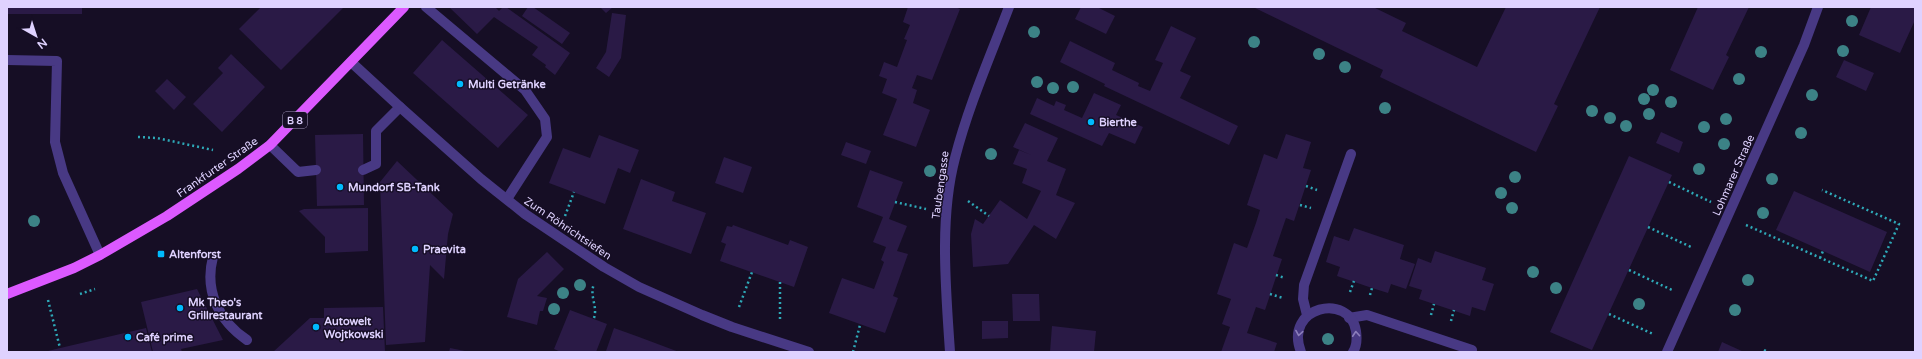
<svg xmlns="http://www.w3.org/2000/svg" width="1922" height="359" font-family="'Varela Round',sans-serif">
	<rect width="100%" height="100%" fill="#160e25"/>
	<path fill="#2a1a46" d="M7 7H82V14H7Z
		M261 7H344L281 70 239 29Z
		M449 7H495L499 11 503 7H506L570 53 555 75 545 67 546 65 532 55 538 47 494 17 477 34Z
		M528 7H533L570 33 562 44 522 16Z
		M600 7H613L606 13Z
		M908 7H955L960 9 932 80 917 75 912 88 917 90 913 103 930 110 916 147 883 135 897 99 882 93 887 79 879 76 884 62 897 67 907 40 904 39 910 25 903 22Z
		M1081 7H1097L1115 16 1106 34 1075 19Z
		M1253 7H1373L1406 23 1402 31 1477 67 1506 7H1600L1554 104 1558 106 1536 152 1380 77 1383 70Z
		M1698 7H1749L1726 55 1729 57 1713 90 1670 70Z
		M1871 7H1915V20L1900 53 1859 35Z
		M612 13 626 15 621 58 609 77 596 68 606 52Z
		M1171 26 1196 38 1180 71 1191 76 1180 98 1238 126 1229 145 1104 86 1105 84 1060 62 1070 41 1115 63 1112 70 1139 83 1138 86 1150 91 1163 63 1155 60Z
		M442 40 528 115 498 148 413 73Z
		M231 54 265 87 222 132 193 104 223 73 218 68Z
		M1844 60 1874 73 1866 91 1836 77Z
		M167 79 186 97 174 110 155 91Z
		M1094 93 1121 105 1116 115 1143 127 1135 144 1109 133 1102 146 1030 114 1037 98 1054 106 1056 101 1066 105 1064 110 1082 118Z
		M1025 123 1058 138 1047 161 1066 169 1056 195 1075 203 1056 239 1034 225 1008 264 973 267 971 234 975 219 983 224 1000 200 1027 219 1041 191 1022 183 1027 169 1013 164 1019 150 1031 155 1013 147Z
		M1661 132 1683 142 1679 153 1656 143Z
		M363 134 364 205 317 206 315 135Z
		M1286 134 1311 142 1303 168 1311 170 1294 221 1286 218 1273 256 1282 259 1265 310 1256 307 1247 333 1277 343 1274 352H1221L1230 327 1222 324 1231 299 1217 294 1234 243 1247 248 1256 223 1260 210 1247 205 1264 154 1277 159Z
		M599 135 639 150 630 173 618 168 605 204 549 183 563 148 590 158Z
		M846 142 871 151 866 164 841 155Z
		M1629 156 1672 175 1592 350 1550 332Z
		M724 157 752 167 743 193 715 183Z
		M397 161 453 214 448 234 444 279 430 265 425 342 386 345 380 182Z
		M870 170 903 182 889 219 907 226 897 251 908 254 893 296 898 298 885 333 829 313 842 278 874 289 884 262 881 260 886 247 873 242 883 217 857 207Z
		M641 179 675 192 672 201 706 213 691 254 623 229Z
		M1794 191 1887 232 1870 272 1776 230Z
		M368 208V251L325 253V237L299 211 304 209Z
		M733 225 788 245 790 240 808 247 794 287 720 261 726 244 721 242 727 226 732 227Z
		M1354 228 1404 245 1400 259 1415 264 1406 289 1391 284 1388 293 1372 288 1337 276 1340 267 1326 262 1334 236 1349 241Z
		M1435 251 1486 268 1482 280 1494 284 1485 311 1472 307 1470 316 1419 299 1422 290 1409 286 1418 258 1431 263Z
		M547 252 564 269 537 296 547 298 543 311H540L537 325 507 317 518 279Z
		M197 289 223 340 181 349 182 352H153L141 302Z
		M1012 294H1039L1040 321H1013Z
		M383 307 385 352H273L310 318H324V308Z
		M570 310 607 324 596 352H561L554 349Z
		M982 321H1008V338L982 339Z
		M1052 326 1096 331 1094 352H1050Z
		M146 328 152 352H44L56 349Z
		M614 328 639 337 679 352H610L606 351Z
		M1722 342 1744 352H1718Z
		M450 348 465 351V352H449Z"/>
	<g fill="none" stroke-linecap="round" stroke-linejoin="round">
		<path stroke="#2ea9b8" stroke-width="2.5" stroke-dasharray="2 3" stroke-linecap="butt" d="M138 137 157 138 213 150
			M1669 182 1711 202
			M1306 186 1317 190
			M968 201 989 216
			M895 202 926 209
			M1300 205 1311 208
			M565 216 574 192
			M1746 225 1873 281 1899 224 1822 190
			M1648 227 1691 247
			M1820 258 1823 251
			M1629 270 1672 290
			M1276 275 1285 278
			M780 282V321
			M1350 292 1354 281
			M80 294 95 289
			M1270 294 1283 298
			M1370 295 1372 288
			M48 300 60 348
			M739 307 752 272
			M1609 314 1653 334
			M1431 315 1434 304
			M594 318C598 306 589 296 594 284
			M1451 321 1454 310
			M1764 350 1768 352
			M853 352 860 325"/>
		<path stroke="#483984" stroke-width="10" d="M426 7 525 90 545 119 547 137 507 199
			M7 60 57 61 55 142 63 173 100 255
			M270 145 298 172 316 170
			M363 170 376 164V131L400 107
			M213 257C204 291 219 321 247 340
			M1307 315 1303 299 1304 285 1351 154
			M1349 318 1367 315 1472 350"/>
		<path stroke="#483984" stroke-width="10" d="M351 62 400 107 481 179 525 214 604 267 639 287 702 315 732 327 809 352
			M950 352C946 291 939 218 955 158 968 107 990 57 1009 7
			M1301 352C1283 306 1350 292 1356 331 1357 338 1357 346 1353 352
			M1667 352 1804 45 1818 7"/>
		<path stroke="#dc59ff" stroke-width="10" d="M7 294 74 268 100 255 167 216 238 169 270 145 404 7"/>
	</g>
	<g fill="#3c8286">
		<circle cx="1852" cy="21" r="6"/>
		<circle cx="1034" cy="32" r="6"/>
		<circle cx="1254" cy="42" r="6"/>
		<circle cx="1843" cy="51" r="6"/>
		<circle cx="1761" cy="52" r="6"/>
		<circle cx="1319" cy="54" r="6"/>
		<circle cx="1345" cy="67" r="6"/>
		<circle cx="1739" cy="79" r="6"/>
		<circle cx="1037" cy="82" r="6"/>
		<circle cx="1073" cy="87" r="6"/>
		<circle cx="1053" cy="88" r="6"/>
		<circle cx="1653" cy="90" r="6"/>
		<circle cx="1812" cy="95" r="6"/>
		<circle cx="1644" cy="99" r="6"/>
		<circle cx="1671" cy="102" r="6"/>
		<circle cx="1385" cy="108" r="6"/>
		<circle cx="1592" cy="111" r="6"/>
		<circle cx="1649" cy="114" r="6"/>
		<circle cx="1610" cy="118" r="6"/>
		<circle cx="1726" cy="119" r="6"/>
		<circle cx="1626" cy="126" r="6"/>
		<circle cx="1704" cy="127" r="6"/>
		<circle cx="1801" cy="133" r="6"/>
		<circle cx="1724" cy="144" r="6"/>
		<circle cx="991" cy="154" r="6"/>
		<circle cx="1699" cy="169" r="6"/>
		<circle cx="930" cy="171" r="6"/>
		<circle cx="1515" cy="177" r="6"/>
		<circle cx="1772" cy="179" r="6"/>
		<circle cx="1501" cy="193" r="6"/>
		<circle cx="1512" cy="208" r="6"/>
		<circle cx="1763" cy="213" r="6"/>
		<circle cx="34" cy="221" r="6"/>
		<circle cx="1533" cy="272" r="6"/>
		<circle cx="1748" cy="280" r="6"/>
		<circle cx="580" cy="285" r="6"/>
		<circle cx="1556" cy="288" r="6"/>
		<circle cx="563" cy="293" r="6"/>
		<circle cx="1639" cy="304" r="6"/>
		<circle cx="554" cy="309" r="6"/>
		<circle cx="1735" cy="310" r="6"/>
		<circle cx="1328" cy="339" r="6"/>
	</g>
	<defs><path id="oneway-chevron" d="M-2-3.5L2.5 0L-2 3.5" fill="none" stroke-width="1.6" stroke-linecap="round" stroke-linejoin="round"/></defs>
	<g stroke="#8c7ebb">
		<use href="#oneway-chevron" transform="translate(1299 333) rotate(99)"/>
		<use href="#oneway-chevron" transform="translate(1356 334) rotate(-94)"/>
	</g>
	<g fill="#00bafd" stroke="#160e25" stroke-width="1.5">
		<circle cx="460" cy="84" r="4"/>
		<circle cx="1091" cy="122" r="4"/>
		<circle cx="340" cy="187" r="4"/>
		<circle cx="415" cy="249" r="4"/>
		<rect x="157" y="250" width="8" height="8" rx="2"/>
		<circle cx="180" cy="308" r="4"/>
		<circle cx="316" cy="327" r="4"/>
		<circle cx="128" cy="337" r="4"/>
	</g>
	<g text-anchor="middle" stroke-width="3" stroke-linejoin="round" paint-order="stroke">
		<rect fill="#160e25" stroke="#a397be" stroke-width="1" x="283" y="112" width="24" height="16" rx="3"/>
		<g font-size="10" font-weight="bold" fill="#dfd2ff">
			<text x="295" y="124">B 8</text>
		</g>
		<g font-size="11" font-weight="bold" fill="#dfd2ff" stroke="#160e25" text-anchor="start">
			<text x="468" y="88">Multi Getränke</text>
			<text x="1099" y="126">Bierthe</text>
			<text x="348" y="191">Mundorf SB-Tank</text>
			<text x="423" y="253">Praevita</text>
			<text x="169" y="258">Altenforst</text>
			<text x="188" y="306">Mk Theo's<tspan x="188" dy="13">Grillrestaurant</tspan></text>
			<text x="324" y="325">Autowelt<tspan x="324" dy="13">Wojtkowski</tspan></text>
			<text x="136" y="341">Café prime</text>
		</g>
		<g font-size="11" fill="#dfd2ff" stroke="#160e25">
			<text transform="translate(217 167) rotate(-35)" y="4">Frankfurter Straße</text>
			<text transform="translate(1733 175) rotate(-66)" y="4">Lohmarer Straße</text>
			<text transform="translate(940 185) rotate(-82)" y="4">Taubengasse</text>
			<text transform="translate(568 228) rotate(34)" y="4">Zum Röhrichtsiefen</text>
		</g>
	</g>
	<rect width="1922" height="359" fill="none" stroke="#dfd2ff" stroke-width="16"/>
	<g transform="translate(36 36) rotate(141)" stroke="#160e25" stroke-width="3" paint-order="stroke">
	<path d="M0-3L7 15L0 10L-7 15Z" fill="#dfd2ff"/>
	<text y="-6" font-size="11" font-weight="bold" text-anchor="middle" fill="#dfd2ff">N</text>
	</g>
</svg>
